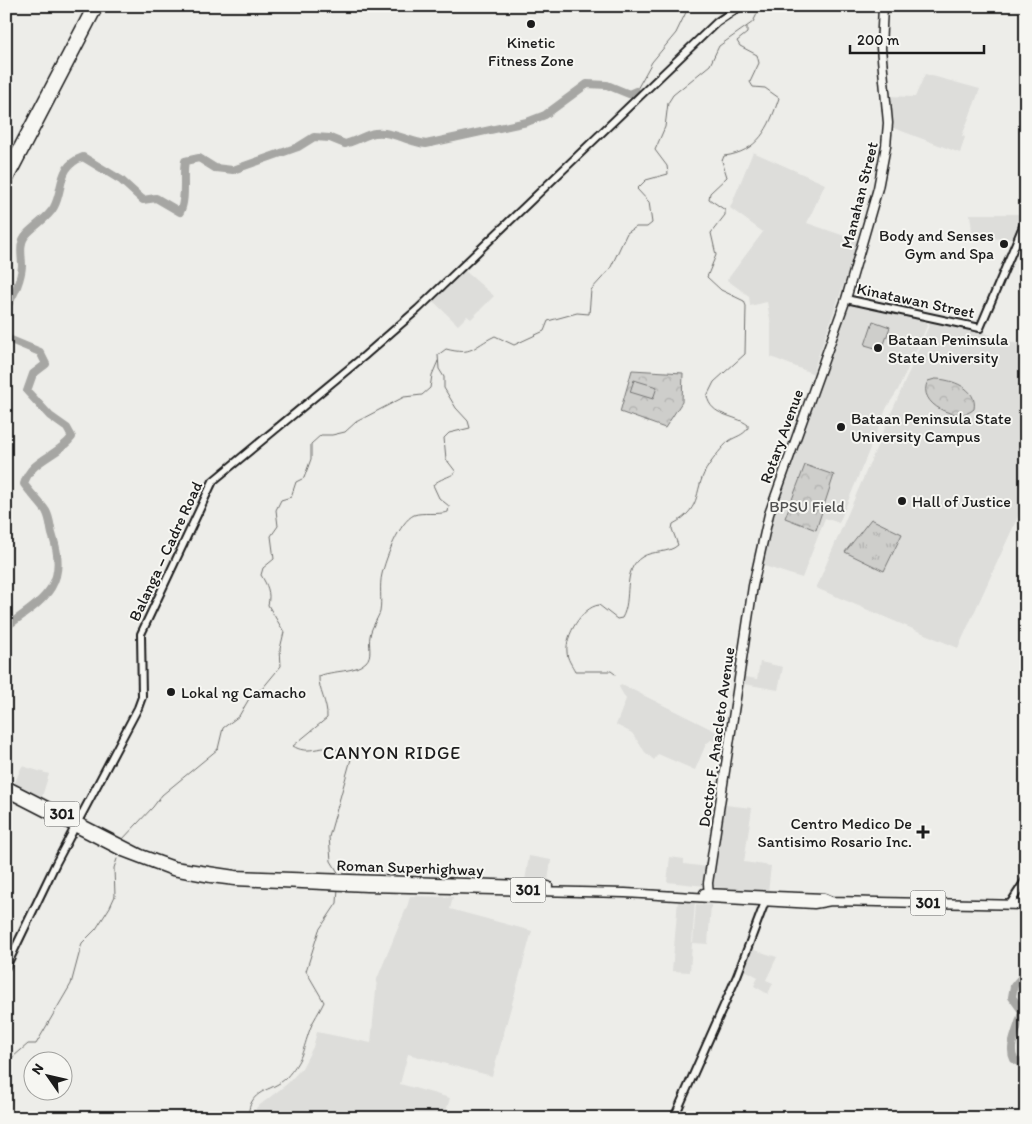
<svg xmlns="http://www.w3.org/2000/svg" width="1032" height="1124" font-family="Itim,sans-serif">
	<defs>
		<pattern id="grass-tufts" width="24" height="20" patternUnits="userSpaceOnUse" patternTransform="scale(1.25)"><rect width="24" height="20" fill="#cececb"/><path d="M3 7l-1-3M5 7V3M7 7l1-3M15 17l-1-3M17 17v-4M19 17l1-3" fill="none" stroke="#b0b0ae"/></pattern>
		<pattern id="park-crowns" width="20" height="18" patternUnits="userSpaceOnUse" patternTransform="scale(1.25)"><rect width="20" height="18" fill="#cececb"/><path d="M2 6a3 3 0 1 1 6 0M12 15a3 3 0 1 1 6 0" fill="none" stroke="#b0b0ae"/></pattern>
	</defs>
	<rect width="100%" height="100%" fill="#edede9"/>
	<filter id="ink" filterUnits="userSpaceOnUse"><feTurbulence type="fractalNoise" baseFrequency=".02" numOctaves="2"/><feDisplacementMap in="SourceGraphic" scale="10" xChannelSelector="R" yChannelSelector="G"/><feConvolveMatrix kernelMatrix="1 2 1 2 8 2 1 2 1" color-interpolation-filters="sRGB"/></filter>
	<g filter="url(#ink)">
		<path fill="#ddddda" d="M925 74 980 89 962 136 965 137 960 153 891 127 887 96 915 97Z
			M753 152 825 184 807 223 859 241 814 368V374L771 357V325L767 302 750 306 749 296 727 280 763 232 730 208Z
			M970 214H1023L1012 238 973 240Z
			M464 270 494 296 471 319 467 316 458 325 432 300Z
			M847 305 924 319 927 326 898 390 887 407 839 523 825 518 802 578 761 565 773 514 813 393Z
			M933 321 964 326 1026 347V499L958 648 816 588 930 323Z
			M760 662 783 667 778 690 744 684 745 677 757 679Z
			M621 684 727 737 725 747 711 740 706 744 695 770 658 754 654 760 645 752 632 733 616 725 626 699 619 687Z
			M22 766 49 774 40 803 12 789Z
			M725 805 752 808 744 862 771 866 768 892 713 887 715 861Z
			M529 856 551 860 548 881H525Z
			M670 857 684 859V864L708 867 705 886 667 882Z
			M410 896 453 897 450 909 532 931 492 1076 408 1054 400 1084 450 1098 444 1118H257L256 1108 287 1084 302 1068 313 1047 317 1032 371 1043 377 979 408 904Z
			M678 900 695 901 690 972 672 971Z
			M696 904 711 905 708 944 693 943Z
			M751 949 777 957 766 980 773 983 768 994 754 986 758 977 743 969Z"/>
		<path fill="url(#grass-tufts)" stroke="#757574" d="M871 519 902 534 884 571 845 552Z"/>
		<path fill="url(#park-crowns)" stroke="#757574" d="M632 370 683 373 682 402 665 428 620 412Z
			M935 379C951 379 978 388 974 409 959 424 915 404 928 381Z
			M805 465 834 475 816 530 785 518Z"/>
		<path fill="#cececb" stroke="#757574" d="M873 321 890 327 882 350 865 345Z
			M634 380 657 387 653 399 630 392Z"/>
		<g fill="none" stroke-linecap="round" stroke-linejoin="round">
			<path stroke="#6f6f6d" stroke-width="1" d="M636 91 652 62 676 33 689 6
				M615 674 611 671H575C572 665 567 659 567 652 565 636 582 607 599 605L617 619 622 618C633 599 621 570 642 557 653 550 668 554 678 545L672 529 673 524C705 507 692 489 709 465 714 458 722 447 729 441 736 436 743 436 748 428V425C734 414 711 417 707 396L714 382 745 354 746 306 744 301 721 290 707 277 716 255 711 233 725 215V210L709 199 710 193 727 177 722 161 724 156C758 152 769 128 779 98L765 88 753 87 750 82 759 63 757 55 740 46 737 41 747 33V27
				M121 841 153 807 162 795 218 749 223 728 239 716 253 692 262 689 281 666 280 649 284 632 268 605C271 592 267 585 261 575L263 568 274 559 271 536 278 526 276 510 281 500 291 497 296 482 304 478 311 459V444L321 435H332L345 432 356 422 404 397 422 395 430 388 432 375 438 361
				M339 874 331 861 329 837 351 759C345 755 339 750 333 748 318 746 307 755 293 746L327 718C328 703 318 690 319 676 333 670 355 673 366 662 373 655 368 645 370 636 371 628 377 620 380 612 382 599 379 586 382 574 386 558 399 522 414 515 422 512 437 515 448 512L449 506 439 498 433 485C440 478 449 478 456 472L446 459 444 438 449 433 470 428 468 421 456 408 444 388V377L439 369 438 355 446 349C473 356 472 347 495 336L514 345 544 331 548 321 577 313 589 314 591 290 610 269 627 233 636 227H647L652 223 649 202 637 189 646 180 668 174 667 166 655 150 665 127 668 103 673 95 710 65 719 46 753 22 761 6
				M6 1063 28 1044H36L71 984 82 943 96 929 110 907 115 896 114 868 117 859
				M248 1118C249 1087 271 1093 286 1078 303 1059 302 1052 310 1029 313 1020 320 1011 324 1002L306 971 319 930 337 903 338 888"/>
			<path stroke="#a6a6a3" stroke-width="8" d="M6 308C14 295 21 281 22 266 22 258 20 250 22 243 24 230 47 221 54 207 64 188 57 166 83 157L121 180 143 200 156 198 180 212C187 199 182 177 185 161L199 158 215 168 233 170 298 147 314 137 330 138 345 144C355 142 366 134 375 133 393 131 409 142 426 144L527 122 545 115 587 84 607 85 629 94 636 91
				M6 338 40 352 46 364 33 374 27 391 50 416 67 428 72 437C57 457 31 459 24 484 31 494 39 501 46 511 51 520 50 529 53 537 69 586 43 600 6 627
				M1026 972 1014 986 1012 997 1022 1011C1020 1026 1007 1046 1014 1059L1026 1066"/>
			<g stroke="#1c1c1c" stroke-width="10">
				<path id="minor" d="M846 299 980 328 1026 219
					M1010 904 1026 879
					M6 967 56 863 138 708 142 697 141 634 213 481 363 357 418 309 717 22 741 6
					M674 1118 737 976 765 902"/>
			</g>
			<g stroke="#1c1c1c" stroke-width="11">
				<path id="major" d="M6 170 92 6
					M6 185 99 6
					M6 785 141 854 174 866 235 875 548 886
					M6 792 123 852 173 871 211 878 235 881 367 887 625 893 814 904 831 901 1026 905
					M704 893 824 898 831 901
					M709 898 708 883 753 586 769 514 846 299 878 188 886 146 888 123 881 48 883 6"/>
			</g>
			<use href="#minor" stroke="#f6f6f2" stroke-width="6"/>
			<use href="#major" stroke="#f6f6f2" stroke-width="8"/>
		</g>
	</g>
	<g fill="#1c1c1c" stroke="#f6f6f2" stroke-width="2">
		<circle cx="531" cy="24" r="5"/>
		<circle cx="1004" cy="244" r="5"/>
		<circle cx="878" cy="348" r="5"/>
		<circle cx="841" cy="427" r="5"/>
		<circle cx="902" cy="501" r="5"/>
		<circle cx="171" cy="692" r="5"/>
		<path d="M920.5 824.5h5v5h5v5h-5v5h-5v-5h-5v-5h5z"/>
	</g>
	<g text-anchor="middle" stroke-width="4" stroke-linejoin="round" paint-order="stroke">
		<g fill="#f6f6f2" stroke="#5d5d5c" stroke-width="1">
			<rect x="44.5" y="801.5" width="35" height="25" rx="4"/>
			<rect x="510.5" y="877.5" width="35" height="25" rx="4"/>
			<rect x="910.5" y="890.5" width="35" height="25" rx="4"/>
		</g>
		<g font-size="15" font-weight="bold" fill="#1c1c1c">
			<text x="62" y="819">301</text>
			<text x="528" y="895">301</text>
			<text x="928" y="908">301</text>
		</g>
		<g font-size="16" fill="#1c1c1c" stroke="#f6f6f2" text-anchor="start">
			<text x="531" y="48" text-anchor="middle">Kinetic<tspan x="531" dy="18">Fitness Zone</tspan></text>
			<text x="994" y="241" text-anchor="end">Body and Senses<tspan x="994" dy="18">Gym and Spa</tspan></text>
			<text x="888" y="345">Bataan Peninsula<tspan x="888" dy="18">State University</tspan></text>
			<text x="851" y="424">Bataan Peninsula State<tspan x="851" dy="18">University Campus</tspan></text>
			<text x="912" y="507">Hall of Justice</text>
			<text x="181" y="698">Lokal ng Camacho</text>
			<text x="912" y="829" text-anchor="end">Centro Medico De<tspan x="912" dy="18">Santisimo Rosario Inc.</tspan></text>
		</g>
		<g font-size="16" fill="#1c1c1c" stroke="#f6f6f2">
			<text transform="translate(859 195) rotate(-76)" y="6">Manahan Street</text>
			<text transform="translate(916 300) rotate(12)" y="6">Kinatawan Street</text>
			<text transform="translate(781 436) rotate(-70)" y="6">Rotary Avenue</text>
			<text transform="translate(165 551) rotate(-65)" y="6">Balanga – Cadre Road</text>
			<text transform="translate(716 737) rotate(-82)" y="6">Doctor F. Anacleto Avenue</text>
			<text transform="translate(410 867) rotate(2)" y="6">Roman Superhighway</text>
		</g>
		<g font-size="16" fill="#515151" stroke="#f6f6f2">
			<text x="807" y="512">BPSU Field</text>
		</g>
		<g font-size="18" letter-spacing="1" fill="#1c1c1c" stroke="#f6f6f2">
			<text x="392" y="759">CANYON RIDGE</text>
		</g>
	</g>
	<rect width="1032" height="1124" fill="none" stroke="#f6f6f2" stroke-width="25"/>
	<rect x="12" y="12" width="1007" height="1099" fill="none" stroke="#1c1c1c" stroke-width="2" filter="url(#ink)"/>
	<g transform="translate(48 1076) rotate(304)"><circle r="24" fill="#f6f6f2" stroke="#9f9f9c"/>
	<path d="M0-4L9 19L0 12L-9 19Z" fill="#1c1c1c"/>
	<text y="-8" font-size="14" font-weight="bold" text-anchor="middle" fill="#1c1c1c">N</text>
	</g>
	<path d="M850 45v8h134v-8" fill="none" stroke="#1c1c1c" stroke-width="2.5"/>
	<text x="857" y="45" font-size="15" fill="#1c1c1c" stroke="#f6f6f2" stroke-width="4" paint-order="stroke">200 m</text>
</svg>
